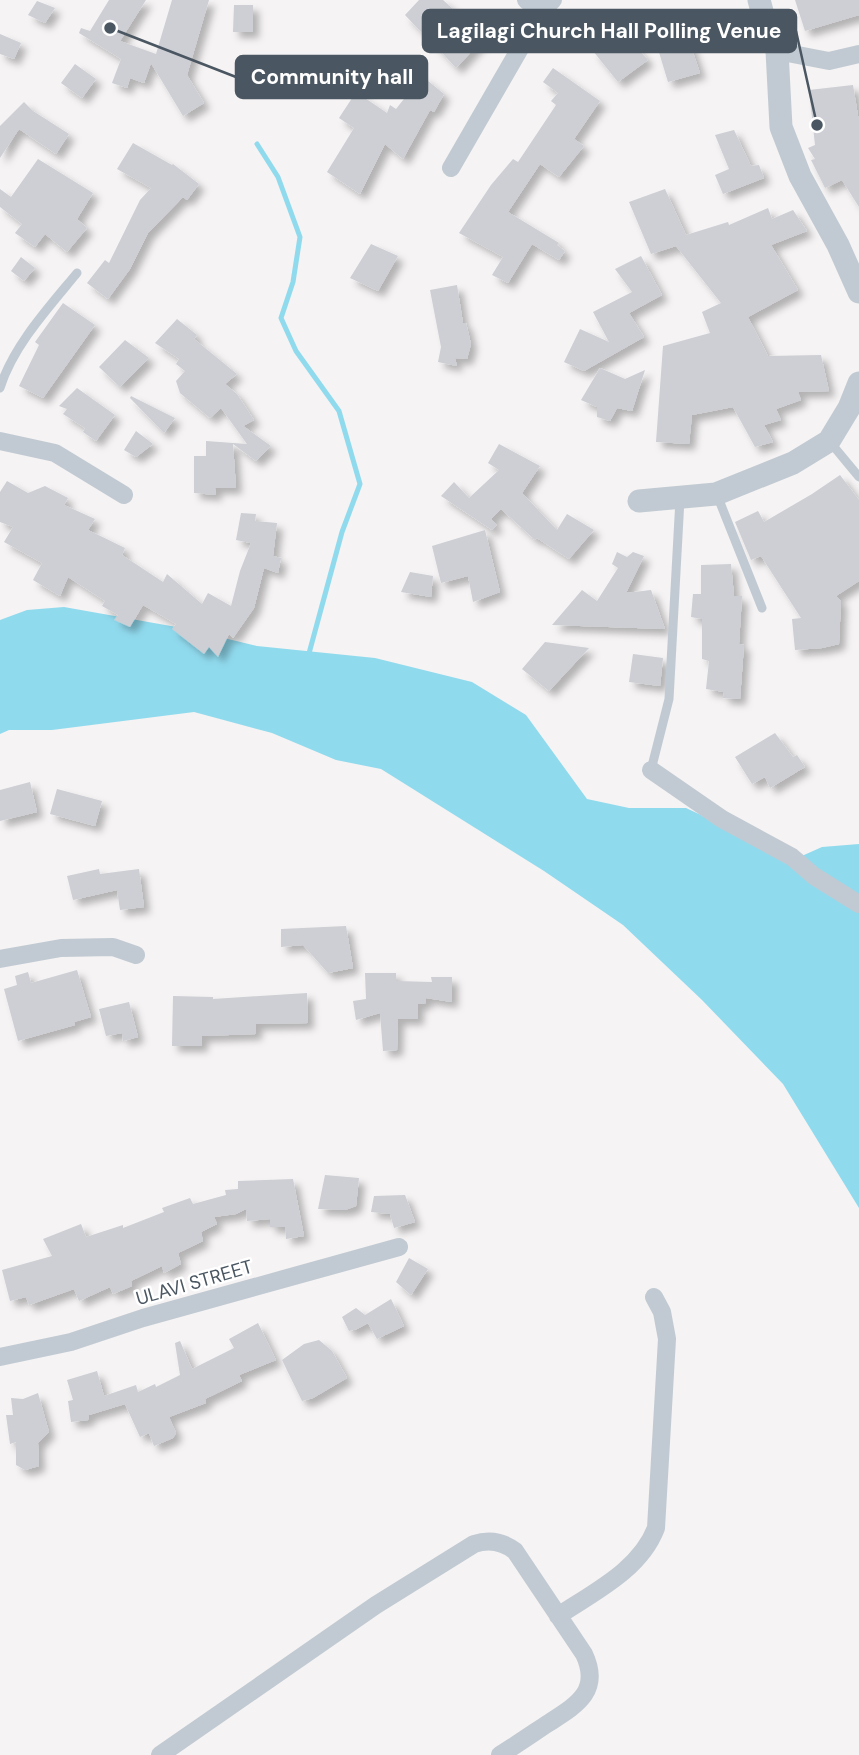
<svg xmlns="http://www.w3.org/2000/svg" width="859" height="1755" font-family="'DM Sans',sans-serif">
	<defs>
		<filter id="shadow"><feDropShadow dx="6" dy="6" stdDeviation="3.5" flood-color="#0004"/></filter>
	</defs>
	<rect width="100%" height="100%" fill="#f5f3f3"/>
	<path fill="#90daee" d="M64 607 182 628 257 646 375 658 472 682 526 715 587 799 629 808H686L795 859 822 847 859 844V1208L783 1084 702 1000 623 925 544 871 381 769 336 760 272 733 194 712 52 730H9L0 734V620L27 610Z"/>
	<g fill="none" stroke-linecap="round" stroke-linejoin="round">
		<path stroke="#90daee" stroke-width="5" d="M257 144 278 177 300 237 293 282 281 318 296 351 339 411 360 484 342 532 308 657"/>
	</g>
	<path fill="#cdcfd5" filter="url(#shadow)" d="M109 0H146L120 41 156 54 172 0H209L187 75 204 103 183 116 151 63 144 83 130 78 127 88 112 83 121 59 79 33 81 28 90 31Z
		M419 0H443L473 27 475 24 487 35 456 68 423 32 422 33 405 15Z
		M795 0H859V15L805 31Z
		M37 1 55 8 45 23 28 15Z
		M234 5H253V32H233Z
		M622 32 648 60 618 82 593 51Z
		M0 34 21 43 14 59 0 54Z
		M689 41 700 73 668 82 658 49Z
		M75 64 96 79 82 98 61 83Z
		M553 68 600 101 574 139 584 146 559 177 540 164 508 212 559 243 557 245 565 251 559 260 532 244 508 283 492 275 503 257 459 233 491 185 513 159 518 162 556 105 551 101 558 93 543 82Z
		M422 76 444 94 434 112 430 110 403 159 385 144 360 194 327 172 354 128 339 118 356 92 387 113 390 105 396 109Z
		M853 85 859 122V207L842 180 825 188 811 160 815 159 808 148 815 145 809 90Z
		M24 102 33 111 69 134 56 154 19 129 0 158V126Z
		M734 130 751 166 759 165 764 178 723 194 715 175 729 169 715 135Z
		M133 143 172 165 173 164 199 184 187 200 183 197 148 233 130 269 108 299 87 283 105 260 109 263 140 200 151 188 117 169Z
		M38 159 93 193 77 219 87 228 67 252 45 234 35 247 15 233 22 224 0 207V189L11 197Z
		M665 189 686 235 728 222 729 225 768 208 772 219 793 210 807 231 771 245 798 290 748 317 768 356 821 355 829 391 798 392 801 400 776 409 781 420 764 425 773 442 755 447 733 407 692 415 689 444 656 442 663 346 710 333 702 312 721 303 676 246 651 254 629 202Z
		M371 244 398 256 378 291 350 278Z
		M641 256 662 295 629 313 644 337 584 371 564 362 580 329 609 342 593 312 632 292 615 269Z
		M21 257 35 268 24 281 11 271Z
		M457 285 463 323H466L471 344 467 359 455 358 457 366 438 362 441 347 430 290Z
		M63 303 95 325 43 398 19 386 39 345 35 342Z
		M177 319 197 335 194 339 237 374 225 384 237 394 254 420 243 426 271 446 256 461 233 444 236 488H215L216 495 194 493V456H206V441L247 444 221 408 210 418 180 393 176 381 185 371 176 364 179 359 155 343Z
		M125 340 149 358 120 387 99 367Z
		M600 368 625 379 645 370 632 411 617 408 610 421 597 417V407L581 400Z
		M77 388 115 415 96 441 83 432 85 428 63 414 67 409 59 406Z
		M131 396 175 418 164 433 130 398Z
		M136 431 153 444 136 457 124 450Z
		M499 444 540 466 522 493 557 530 567 514 594 530 569 559 537 538 535 540 501 509 491 519 497 525 492 530 441 496 454 482 469 498 499 470 488 463Z
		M840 475 859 500V581L836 596 841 601 839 644 822 648 795 650 792 619 801 618 761 556 751 560 735 522 758 511 764 522 812 494Z
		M7 481 28 493 45 486 68 498 64 505 95 519 88 530 125 548 122 555 163 582 167 574 202 604 208 593 231 606 240 571 251 543 236 540 241 513 256 514 255 521 277 523 273 556 281 558 278 573 264 568 254 608 233 638 229 634 218 657 209 647 204 654 172 629 176 624 143 605 130 627 114 620 118 615 102 606 105 601 68 577 60 596 33 580 42 563 4 542 13 527 0 522V492Z
		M485 530 500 592 473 602 468 576 441 583 432 546Z
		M617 552 627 557 633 552 644 556 626 593 651 590 665 629 552 625 582 590 597 601 618 568 612 564Z
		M731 564 734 596H742L739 644 744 645 740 699 723 698 724 692 706 689 709 661 702 659V619L691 617 693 594H701V565Z
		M410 572 433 576 431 597 401 592Z
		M545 642 589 648 549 691 522 669Z
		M633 654 663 658 660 686 629 682Z
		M775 733 793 757 797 755 805 767 770 788 765 777 752 784 735 757Z
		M30 782 37 812 0 821V790Z
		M57 789 102 801 95 826 50 814Z
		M99 869 100 874 139 869 144 907 120 910 117 890 73 900 67 876Z
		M346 926 353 968 328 973 303 945 281 947V929Z
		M77 970 91 1017 74 1022 75 1025 18 1041 4 989 17 985 15 976 28 972 31 983Z
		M365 973H396V981L432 982 431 977H452V1002L426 998V1003L418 1004V1019H398L397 1050 383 1051 380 1013 356 1020 353 1001 366 999Z
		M307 993 308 1023 256 1024V1034L202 1036V1046H172L173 996 213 997V999Z
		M129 1002 138 1037 123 1041 122 1033 106 1036 99 1009Z
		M325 1175 359 1178 356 1206 345 1210 318 1209Z
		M293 1179 304 1236 286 1239 285 1227H270V1219L247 1221 246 1209 236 1214 214 1217 217 1224 201 1232 203 1241 178 1253 181 1264 164 1273 162 1266 131 1281 132 1286 113 1294 110 1287 79 1301 74 1289 29 1305 26 1297 10 1301 2 1270 52 1256 43 1239 81 1224 86 1237 123 1225V1228L164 1212 162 1208 190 1198 193 1204 226 1195 225 1190 238 1189V1181Z
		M405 1195 415 1222 394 1228 390 1214 371 1212 374 1196Z
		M409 1258 428 1269 411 1295 396 1282Z
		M391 1299 404 1326 377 1339 368 1323 357 1329 349 1331 342 1317 356 1308 365 1315Z
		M258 1323 276 1360 239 1375 242 1381 205 1399 206 1403 169 1417 176 1433 173 1438 154 1446 149 1433 140 1437 125 1404 89 1415 88 1420 71 1422 68 1401 73 1400 67 1380 97 1371 104 1396 136 1385 138 1392 155 1384 156 1387 180 1375 175 1343 180 1341 192 1369 234 1348 229 1339Z
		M319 1340 332 1351 347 1378 313 1398 302 1401 282 1360 304 1344Z
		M38 1393 49 1432 38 1443 39 1466 25 1470 16 1465V1442L10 1444 6 1415H13L11 1398 23 1399Z"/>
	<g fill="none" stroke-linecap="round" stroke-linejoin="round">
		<path stroke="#c1cad2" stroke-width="9" d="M0 388C13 346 49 307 77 273
			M830 442 859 477
			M717 495 762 608
			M651 770 669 699 680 499"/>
		<path stroke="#c1cad2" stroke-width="18" d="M526 0 541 12
			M777 51 829 61 859 54
			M451 168 541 12 553 0
			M0 441 55 453 124 495
			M651 770 722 819 792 857 814 876 859 904
			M0 959 61 948 113 947 136 955
			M0 1357 71 1342 143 1318 399 1247
			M558 1616C594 1592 640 1570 656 1528L667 1339 662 1312 654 1297
			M160 1755 376 1605 474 1544C489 1539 502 1541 515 1551L584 1654C602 1692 575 1706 547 1724 532 1734 516 1745 500 1755"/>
		<path stroke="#c1cad2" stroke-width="23" d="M759 0 766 26 777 51 781 127 800 176 838 245 859 292
			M639 501 716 494 793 463 829 441 849 408 859 383"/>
	</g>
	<g text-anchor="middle" stroke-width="5" stroke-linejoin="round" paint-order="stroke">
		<g font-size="19" fill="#4a5661" stroke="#fff">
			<text transform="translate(194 1282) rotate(-16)" y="7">ULAVI STREET</text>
		</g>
	</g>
	<path fill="none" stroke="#4a5661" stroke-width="2.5" d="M817 125L796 31M110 28L236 77"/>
	<g fill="#4a5661" stroke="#fff" stroke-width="2.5">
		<circle cx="817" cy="125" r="7"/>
		<circle cx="110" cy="28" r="7"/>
	</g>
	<g fill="#4a5661" stroke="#4a5661" stroke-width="2.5">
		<rect x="423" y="10" width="373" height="42" rx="7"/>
		<rect x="236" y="56" width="191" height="42" rx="7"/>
	</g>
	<g font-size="21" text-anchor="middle" font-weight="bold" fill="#fff">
		<text x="609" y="38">Lagilagi Church Hall Polling Venue</text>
		<text x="332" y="84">Community hall</text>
	</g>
</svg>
